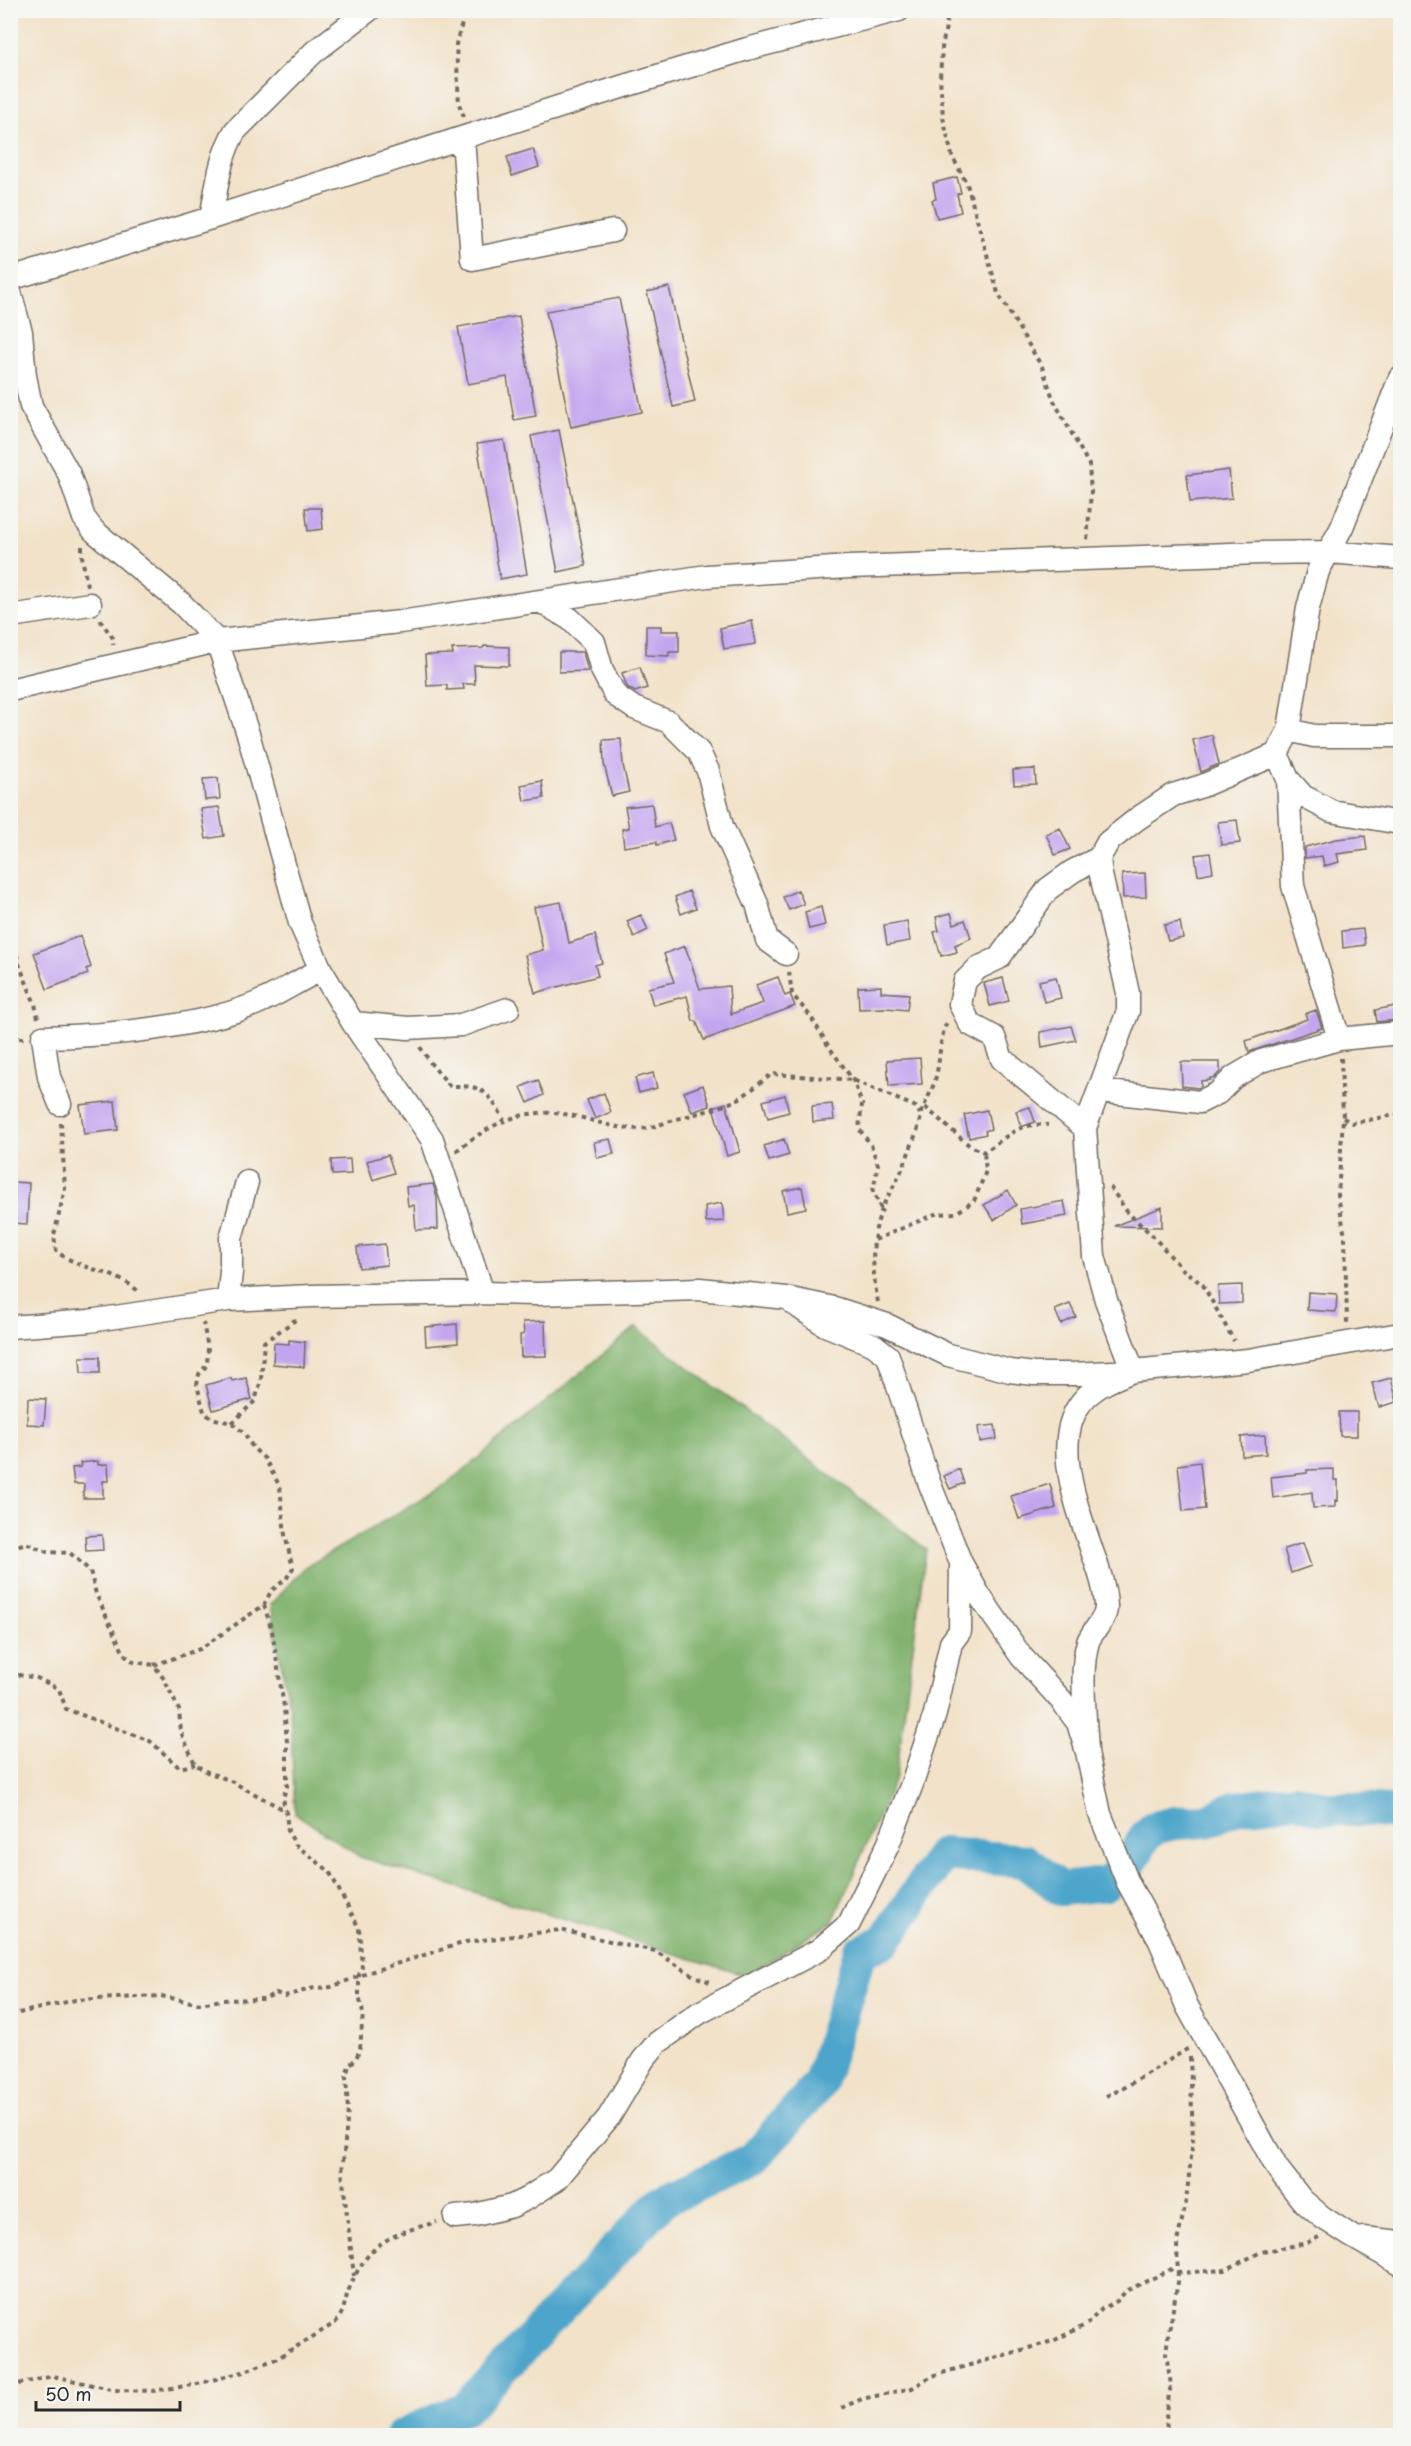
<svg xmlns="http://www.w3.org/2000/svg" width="1411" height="2446" viewBox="0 0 1411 2446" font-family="'Playpen Sans',sans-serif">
	<rect width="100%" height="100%" fill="#f6f6f2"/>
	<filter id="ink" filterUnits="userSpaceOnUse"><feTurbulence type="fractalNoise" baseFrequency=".0167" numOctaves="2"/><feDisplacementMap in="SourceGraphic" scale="12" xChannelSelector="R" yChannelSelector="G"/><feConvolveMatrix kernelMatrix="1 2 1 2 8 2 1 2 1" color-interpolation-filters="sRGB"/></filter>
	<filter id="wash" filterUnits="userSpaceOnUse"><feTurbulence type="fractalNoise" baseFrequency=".008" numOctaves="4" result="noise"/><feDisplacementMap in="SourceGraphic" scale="24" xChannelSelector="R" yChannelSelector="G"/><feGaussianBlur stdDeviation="1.35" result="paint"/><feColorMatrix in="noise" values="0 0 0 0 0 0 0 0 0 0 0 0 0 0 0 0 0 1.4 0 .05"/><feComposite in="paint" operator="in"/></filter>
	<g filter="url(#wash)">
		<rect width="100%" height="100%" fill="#f2e2c9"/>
		<path fill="#81b26d" stroke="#566e4c" stroke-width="1.5" d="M636,1327L926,1549L896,1776L833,1921L747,1976L360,1857L295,1813L290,1709L270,1605L304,1568L447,1484Z"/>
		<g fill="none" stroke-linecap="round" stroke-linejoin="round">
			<path stroke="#4ea5cb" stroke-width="34" d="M401,2436L465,2408L662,2201L753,2159L820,2083L860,1952L885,1941L943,1854L1025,1861L1061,1889L1106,1884L1129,1865L1145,1837L1154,1828L1175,1823L1207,1821L1235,1808L1295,1800L1324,1809H1352L1400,1813"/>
		</g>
		<g id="blocks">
			<path fill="#c3a5ef" d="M533,149L539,167L512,176L507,157Z
				M957,177L961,193L957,194L961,212L937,218L932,200L936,199L933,183Z
				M669,287L695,402L673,407L647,292Z
				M619,298L642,412L571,427L546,311Z
				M519,316L536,416L514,420L507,377L468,384L458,327Z
				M559,430L586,566L558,572L531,436Z
				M504,440L527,574L500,579L477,444Z
				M1229,470L1232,498L1190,502L1187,475Z
				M305,508H321L323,529L308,531Z
				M752,621L756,644L724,649L720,628Z
				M646,626H661V631H679V652H669V656L646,655Z
				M484,646L509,647V666L474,665L475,684H463L464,689L447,690V685L427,686L425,655L453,654L452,649L483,648Z
				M559,652H583L588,671L559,672Z
				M640,667L647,688L635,692L627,687L622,673Z
				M1212,735L1219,764L1201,772L1193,740Z
				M621,739L623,765L629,792L612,796L604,764L603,740Z
				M1035,769L1036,784L1014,785L1013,770Z
				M218,778L220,799L205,800L203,779Z
				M542,781L544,798L524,801L521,785Z
				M652,804L655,827L669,823L674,840L657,845L656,842L624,847L622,829L629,828L625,807Z
				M219,807L224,836L206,839L201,809Z
				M1237,820L1240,843L1221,845L1218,822Z
				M1060,828L1070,849L1055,855L1046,834Z
				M1365,836L1367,850L1337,854L1339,862L1324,866L1322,856L1305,858V847L1336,839Z
				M1210,853L1213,872L1198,875L1195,855Z
				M1145,873L1146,897L1123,898L1122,874Z
				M798,890L804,904L789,910L783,897Z
				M689,891L696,908L681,914L675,897Z
				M561,902L569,943L595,935L602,963L595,965L598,976L535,993L525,955L543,950L534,907Z
				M821,907L825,925L809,929L805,912Z
				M951,913L954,924L965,920L971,938L955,945L957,952L941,956L934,932L939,931L936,917Z
				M641,915L648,930L634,937L627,921Z
				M907,921L910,941L887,945L884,925Z
				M1180,922L1183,938L1168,941L1164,925Z
				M1363,929L1365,945L1343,948L1342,931Z
				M80,936L91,967L86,969L88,974L47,989L34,953Z
				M685,946L700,989L729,986L731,1014L763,1003L756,985L778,977L785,996L790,994L795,1006L704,1040L696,1021H693L687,996L653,1005L648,988L674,982L664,954Z
				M1056,977L1061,998L1044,1002L1039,981Z
				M1003,978L1009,1001L990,1006L984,983Z
				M881,986V992L909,994L907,1010L886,1008L859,1009L858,987Z
				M1396,1006L1398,1020L1377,1022L1375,1010Z
				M1316,1010L1322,1028L1249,1052L1246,1041L1307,1019L1305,1014Z
				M1071,1026L1076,1040L1042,1047L1040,1032Z
				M920,1058L922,1084L889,1086L887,1060Z
				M1181,1062H1220V1072L1214,1078H1210V1080L1201,1081V1086L1198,1088L1182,1086Z
				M653,1073L657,1088L639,1093L635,1078Z
				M538,1080L544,1095L528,1103L521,1087Z
				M703,1085L710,1106L692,1112L684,1092Z
				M604,1093L611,1112L595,1119L587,1100Z
				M785,1095L789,1112L768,1118L763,1101Z
				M115,1101L118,1130L84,1134L80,1105Z
				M726,1103L740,1152L727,1156L713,1107Z
				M832,1104L834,1120L813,1122L812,1106Z
				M1030,1107L1035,1122L1021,1127L1016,1111Z
				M987,1110L991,1129L985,1131L986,1134L969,1138L964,1115Z
				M610,1139L614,1154L597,1158L594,1142Z
				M784,1139L789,1155L769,1161L764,1146Z
				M388,1155L394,1173L373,1180L367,1161Z
				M350,1159L351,1174L332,1175L331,1160Z
				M12,1182L29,1183L27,1224L10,1223Z
				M433,1184L437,1197L438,1229L416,1230L414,1205L408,1206L406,1187Z
				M802,1187L806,1208L787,1212L783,1191Z
				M1008,1190L1016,1205L994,1220L984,1205Z
				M1064,1201L1067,1216L1022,1224L1020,1209Z
				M722,1203L724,1221L706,1222L705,1206Z
				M1162,1207V1227L1114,1226Z
				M385,1244L387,1265L359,1268L357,1247Z
				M1242,1285V1303L1219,1304L1218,1286Z
				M1308,1292L1337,1294L1336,1312L1307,1310Z
				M1070,1304L1076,1317L1061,1324L1055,1310Z
				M545,1321L546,1356L521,1357L520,1335L524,1334L523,1322Z
				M457,1324L458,1343L426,1346L425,1327Z
				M289,1340L305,1342L304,1367L273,1364L274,1343L289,1344Z
				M80,1357H100V1373H81Z
				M231,1378L232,1381L246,1378L252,1399L213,1410L206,1385Z
				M1391,1378L1397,1402L1379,1407L1372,1383Z
				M28,1398L46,1399L44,1425L27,1424Z
				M1339,1412H1357V1436H1340Z
				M995,1425L997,1439L980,1442L978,1427Z
				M1265,1435L1266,1454L1242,1456L1241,1437Z
				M98,1461V1465L108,1464L109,1481H103V1498H83L84,1484H74L72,1468L81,1467L80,1463Z
				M1200,1462L1205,1509L1183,1511L1178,1465Z
				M959,1469L964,1483L950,1489L944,1476Z
				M1334,1469V1480H1338V1501L1335,1500V1507L1313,1508L1312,1492L1273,1498L1271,1477L1307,1473V1470Z
				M1050,1484L1056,1508L1019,1519L1011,1496Z
				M102,1535L103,1550L86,1551L85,1536Z
				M1303,1543L1311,1566L1291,1573L1284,1549Z"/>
		</g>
	</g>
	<g filter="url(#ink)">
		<use href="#blocks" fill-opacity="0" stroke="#716b62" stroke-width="1.5"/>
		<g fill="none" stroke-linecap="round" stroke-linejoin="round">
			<defs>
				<path id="minor" d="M463,138L472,259L613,231
					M211,218C217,188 219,158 235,131L314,52L369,10
					M10,279L211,218L621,87L747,49L899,10
					M10,292L21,332L25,376L31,406L69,474L84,518L94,531L181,603L217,641L249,737L300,923L321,970L353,1023L432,1139L483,1293
					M540,601L570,619L594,642L602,670L615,695L634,708L669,722L699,752L708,771L722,826L757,904L767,940L786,954
					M10,616L90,604
					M10,690L217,641L400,622L707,576L849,567L1260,553L1330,552L1400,558
					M1289,730L1314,736H1400
					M1288,779L1303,796L1331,811L1400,823
					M353,1023L408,1028L461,1025L508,1009
					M1339,1039L1400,1033
					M1099,1091L1200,1102L1218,1093L1234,1077L1261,1061L1339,1039L1293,886L1288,779L1277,754
					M60,1104L49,1077L43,1037C106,1036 208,1027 264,1000C284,991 301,979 321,970
					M1085,1128L1002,1059L994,1037L970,1024L960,1004L965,981L978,968L999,958L1048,889L1073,871L1099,858
					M228,1300L231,1272V1238L247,1182
					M794,1304L825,1325L874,1345L888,1356L929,1482L961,1563L979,1595L1021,1656L1062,1701L1078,1723L1087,1752L1100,1814L1128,1883L1160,1941L1187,2006L1277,2168L1302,2200L1322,2217L1351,2236L1400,2264
					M10,1327L89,1321L228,1300L312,1296L483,1293L536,1294L700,1289L786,1298L834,1308L887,1325L948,1355L1010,1371L1034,1374H1072L1133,1371L1248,1360L1400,1334
					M1087,1752C1086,1721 1079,1671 1088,1642C1092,1630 1107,1620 1106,1606C1105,1585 1097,1566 1090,1545C1076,1504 1049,1434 1086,1397C1099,1384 1116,1378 1133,1371L1106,1300L1094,1256L1085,1128L1128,1011V993L1101,875L1099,858L1108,842L1137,819L1173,795L1202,786L1277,754L1289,730L1308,608L1318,571L1342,527L1400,378
					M455,2217L475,2215L512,2206L528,2198L557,2179L609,2117L643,2060L657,2043L699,2013L819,1950L849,1924L888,1845L912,1784L935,1714L951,1643L960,1631L961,1564
					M1363,2238L1400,2242"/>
			</defs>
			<use href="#minor" stroke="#716b62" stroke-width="25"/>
			<path stroke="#716b62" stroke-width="4" stroke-dasharray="4.5 4.5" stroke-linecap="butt" d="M949,10L942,48L940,78L943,117L952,156L967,184L998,293L1042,367L1054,401L1089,465L1091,492L1087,540
				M464,117L459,104L456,44L466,10
				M82,546V556L87,586
				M100,620L113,638V645
				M10,928L19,964L35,1004L38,1018
				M789,972L792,994L811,1017L829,1047L853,1080L862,1104L859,1129L871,1145L878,1165L873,1191L881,1209
				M10,1038H25
				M420,1047L432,1065L450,1086C485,1085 487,1092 504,1119
				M1341,1058L1343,1118L1338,1195L1345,1237L1347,1323
				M925,1107L970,1146L984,1152C1008,1137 1017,1122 1048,1125
				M1343,1118L1353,1123L1400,1114
				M61,1123L65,1189L54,1235L56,1251C81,1271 116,1270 139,1292
				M456,1151C497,1119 530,1104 583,1118C604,1124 625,1131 647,1128C657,1126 667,1122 677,1119C698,1113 719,1109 738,1099C750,1092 761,1082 772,1074L853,1080L916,1107L920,1114
				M1110,1187L1128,1213L1153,1236L1181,1268L1203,1285L1234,1341
				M875,1240L935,1214L956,1213L974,1201L986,1171L984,1152
				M878,1302C872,1272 870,1238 882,1209C886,1197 894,1187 899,1176C907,1159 913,1141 920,1123C920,1110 930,1096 934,1083C941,1063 938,1042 947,1022
				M232,1423L255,1401L261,1380L264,1342L294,1321L295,1316
				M10,1548L26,1543L47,1552L70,1553L90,1571L96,1594L124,1654L134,1662L154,1665L164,1679L179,1710L181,1732L195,1764L207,1772L229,1780L286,1811L288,1832L296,1845L329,1871L359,1928L362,1967L359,1975V1996L363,2013L360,2048L356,2059L349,2065L346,2077L348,2111L342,2172L354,2276
				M264,1605L272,1631L284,1707L287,1742V1787L283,1797L285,1810
				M154,1665L200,1649L264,1605L271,1591L286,1579L293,1568L285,1535L280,1487L265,1459L253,1448L245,1434L232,1423L211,1418L204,1412L197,1385L199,1374L207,1365L208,1348L203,1323
				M10,1679L19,1675L37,1678L59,1689L66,1709L150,1741L180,1768L195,1764
				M10,2015L75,2000L161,1996L201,2004L221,2000L264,1999L276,1993L285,1996L314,1988L331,1987L370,1972L466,1942L560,1930L655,1951L694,1976L713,1983
				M1106,2096L1122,2089L1189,2048
				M1177,2273L1225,2270L1261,2252L1307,2243L1319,2237
				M10,2386L53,2376L115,2390L152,2391L193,2385L243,2372L278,2358L335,2323C345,2312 344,2302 349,2289C368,2242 391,2234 437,2222
				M841,2408L862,2399L912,2388L932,2376L1053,2341L1087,2324L1102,2309L1117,2301L1126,2291L1176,2267
				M1167,2436L1166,2411L1171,2385L1166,2354L1168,2336L1178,2282L1177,2242L1186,2202L1193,2139L1190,2056"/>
			<use href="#minor" stroke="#fff" stroke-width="22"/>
		</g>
	</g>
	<rect width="1411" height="2446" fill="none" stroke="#f6f6f2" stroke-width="36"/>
	<path d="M36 2401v9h144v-9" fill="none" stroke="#2b2b2b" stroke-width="3"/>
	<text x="45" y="2401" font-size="18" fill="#2b2b2b" stroke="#f6f6f2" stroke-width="4.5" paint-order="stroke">50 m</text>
</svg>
